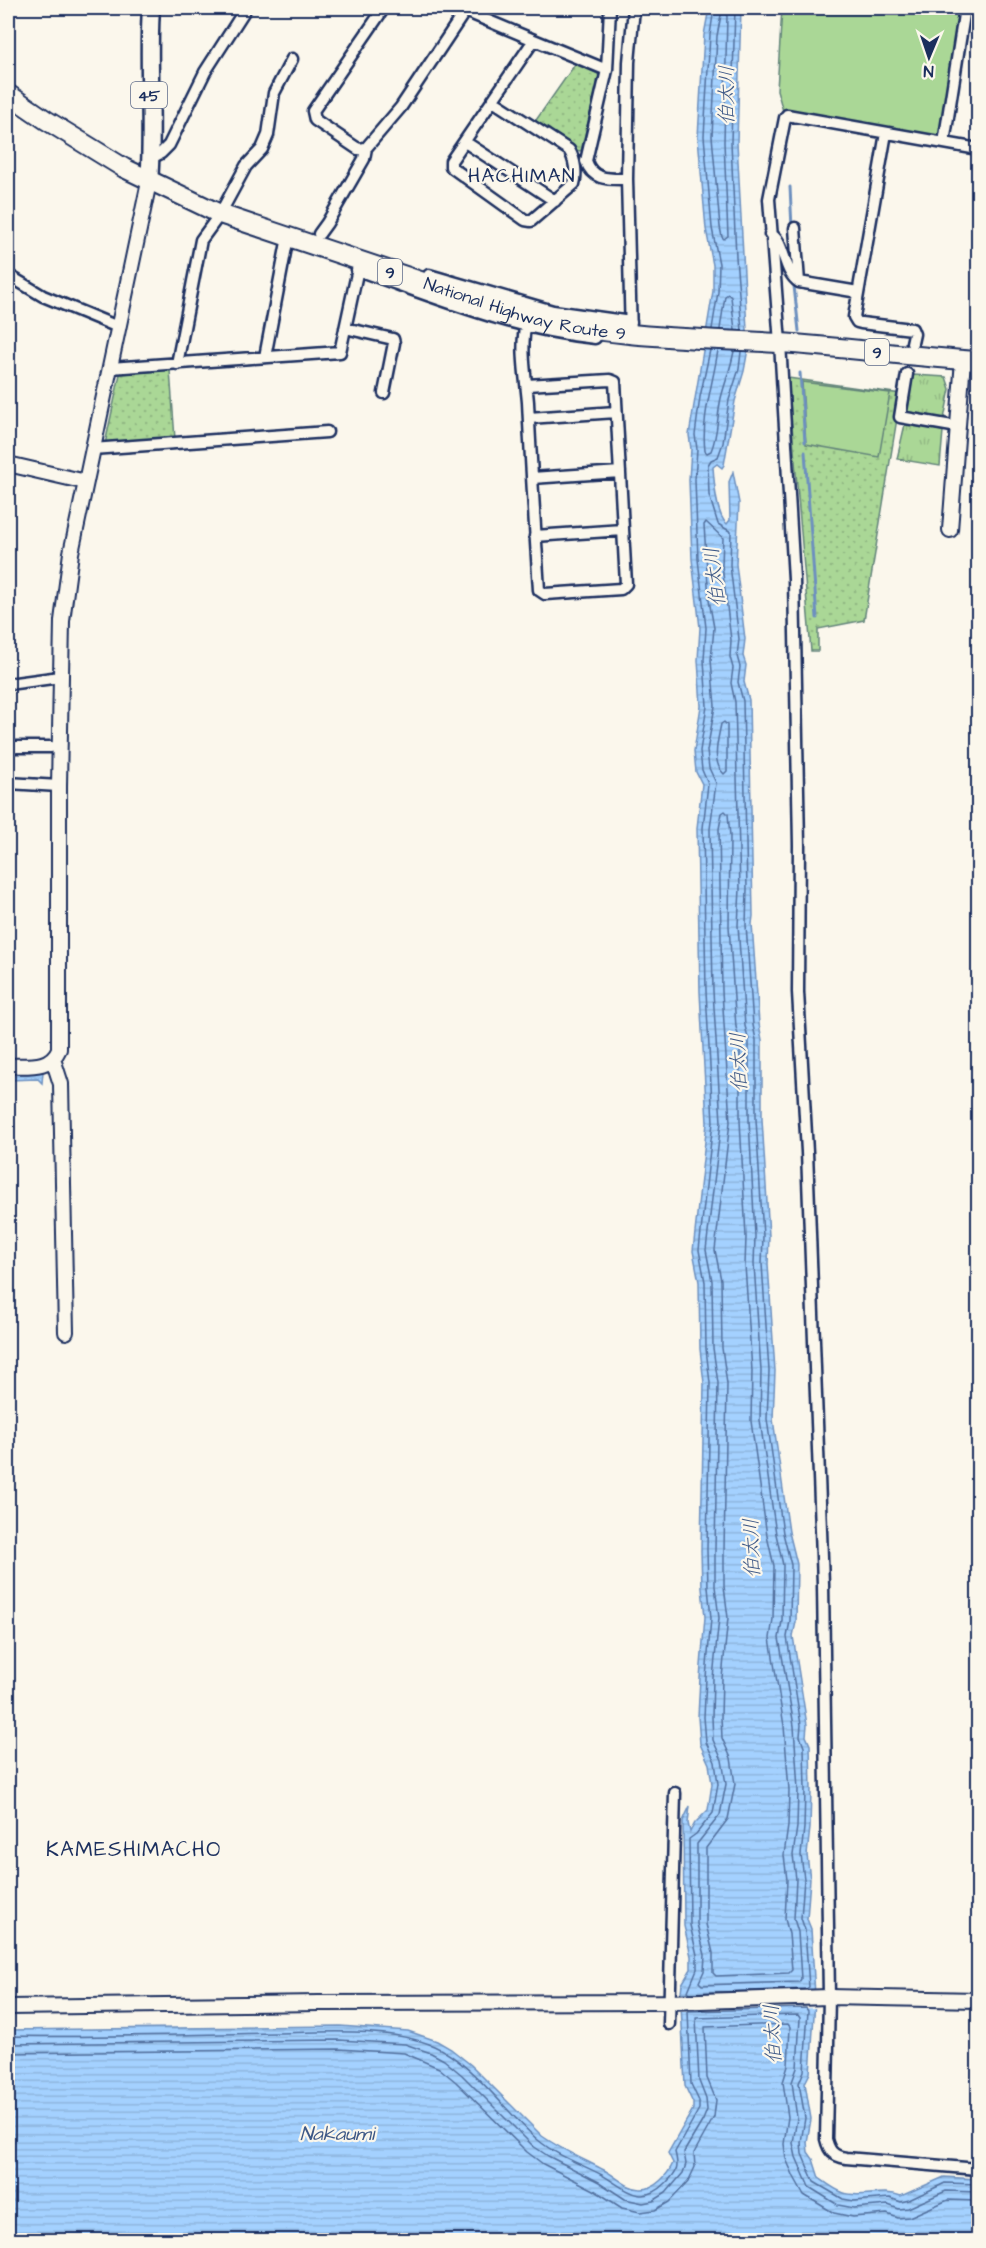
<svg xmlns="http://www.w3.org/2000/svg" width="986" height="2248" viewBox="0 0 986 2248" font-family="'Architects Daughter','Klee One',sans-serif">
	<defs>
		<pattern id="grass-tufts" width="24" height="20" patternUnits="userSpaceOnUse" patternTransform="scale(1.5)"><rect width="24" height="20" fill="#aad796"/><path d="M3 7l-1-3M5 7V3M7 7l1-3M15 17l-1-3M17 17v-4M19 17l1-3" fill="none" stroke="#92b984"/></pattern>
		<pattern id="park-dots" width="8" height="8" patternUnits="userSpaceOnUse" patternTransform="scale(1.5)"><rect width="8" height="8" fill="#aad796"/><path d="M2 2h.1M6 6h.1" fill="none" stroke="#92b984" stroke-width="1.8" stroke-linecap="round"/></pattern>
		<pattern id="water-rules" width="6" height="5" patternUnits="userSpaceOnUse" patternTransform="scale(1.5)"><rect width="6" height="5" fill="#a4d1ff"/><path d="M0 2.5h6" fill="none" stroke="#8db4dd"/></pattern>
	</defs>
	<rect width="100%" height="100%" fill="#fbf7ec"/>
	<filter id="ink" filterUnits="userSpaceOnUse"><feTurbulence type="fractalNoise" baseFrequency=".0167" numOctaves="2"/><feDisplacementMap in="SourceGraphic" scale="12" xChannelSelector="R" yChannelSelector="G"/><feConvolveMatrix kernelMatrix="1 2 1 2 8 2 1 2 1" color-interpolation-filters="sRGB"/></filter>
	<g filter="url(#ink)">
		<path fill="url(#grass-tufts)" stroke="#62837a" stroke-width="1.5" d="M913,375L946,377L950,389L944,419L907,414Z
			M905,424L943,431L940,466L897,459Z"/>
		<path fill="url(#park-dots)" stroke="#62837a" stroke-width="1.5" d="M576,63L598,74L599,77L581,151L574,150L534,123Z
			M170,370L175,439L105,444L120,374Z
			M788,378L901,394L864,620L818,629V651H811Z"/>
		<path fill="#aad796" stroke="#62837a" stroke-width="1.5" d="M782,8H962L943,135L935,139L783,111L777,90Z
			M802,382L890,393L879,457L806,444Z"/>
		<path fill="url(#water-rules)" stroke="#6d90bf" stroke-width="1.5" d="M709,8H741L737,142L748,349L744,371L735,401L724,465L722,468L717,464L713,467C714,481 716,516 727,524L730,520L729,482L733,472L739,503L736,564L745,639L743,656L746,665L744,682L749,700L753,916L752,924L759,1024L762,1040V1119L769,1236L768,1264L775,1371L773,1419L789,1532L797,1564L796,1622L793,1636L807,1725L806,1736L810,1745L811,1790L810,1828L807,1855L810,1879L807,1919L811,1929L815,1995L680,1999L682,1984L691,1969V1956L684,1926L683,1821L690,1806L688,1823L690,1832L695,1823L708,1810L712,1784L709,1764L700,1744L698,1717L700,1678L705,1617L702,1588L701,1550L704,1383L700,1349L699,1282L693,1251L707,1123L700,992L697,828L702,784L696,772L694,751L701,706L698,660L700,628L692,559L689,480L691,449L689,435L713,291V265L706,229L698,137L704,35Z
			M8,1072H43L42,1083L38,1079L8,1080Z
			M815,2001L810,2073L805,2083L811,2119L807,2142L808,2152L813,2159L819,2178C826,2183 835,2190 844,2193C862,2199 882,2188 901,2196L944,2177L978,2179V2240H8V2030L340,2026L408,2031L437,2041L451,2049L471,2065L542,2136C562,2150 583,2159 604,2170C616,2176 628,2190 642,2189C655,2189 668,2175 673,2163L668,2153L693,2109V2103L685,2086L681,2004Z"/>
		<path fill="#fbf7ec" d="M818,2001L817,2008L678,2011V2004Z"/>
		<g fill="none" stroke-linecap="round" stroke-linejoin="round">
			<path stroke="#52709e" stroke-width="1.5" d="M735,8L731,142L736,257L742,331
				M725,13L727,16L724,142L728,236L724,239L722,237L720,227L712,136L717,36L721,15Z
				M712,329L718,292L719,264L712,228L704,136L710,35L714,8
				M720,329L725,296L728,294L731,297L735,330
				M710,350L700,397L695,435L697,449L695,480L698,559L706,628L704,660L707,706L700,751L702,770L708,784L703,828L706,991L713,1122L699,1250L705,1282L706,1349L710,1383L707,1550L708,1587L711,1618L706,1678L704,1717L706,1742L715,1762L718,1784L713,1813L696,1834L689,1839L690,1925L697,1955V1969L688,1991L690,1993L806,1989L809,1987L805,1930L801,1918L804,1879L801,1855L804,1828L805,1790L804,1747L800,1736L801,1725L787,1637L790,1621L791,1565L783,1533L767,1419L769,1371L762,1264L763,1236L756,1119V1040L753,1025L746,925L747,889L743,701L738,682L740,667L737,656L739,639L730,565L731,532L718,524L709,495L708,465L711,460L718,457L723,443L729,400L739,369L741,352
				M718,350C713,384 701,417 705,451L707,453L711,451C718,435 717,416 721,398C725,382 731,368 734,351
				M706,522L723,538L722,565L731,640L730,657L733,668L731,683L735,702L740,889L738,925L745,1026L749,1041V1120L755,1236L754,1264L761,1371L760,1420L776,1534L783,1565L782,1621L779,1638L794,1726L798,1790L797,1827L793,1855L796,1879L794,1919L798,1932L801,1979L799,1982L702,1985L699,1982L704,1971L705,1955L697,1924V1844L720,1815L726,1784L722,1760L713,1740L712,1717L713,1678L719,1618L715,1586V1550L718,1383L713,1348L712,1281L706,1250L721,1122L713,991L710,829L716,783L709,768L707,751L715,706L711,660L714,628L709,600L704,525Z
				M724,722L727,725V771L724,774C711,762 718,740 721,724Z
				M725,811L728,814L730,836L729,926L736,1027L740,1042V1120L746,1237L745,1265L752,1371L751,1421L767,1536L774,1566L773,1619L770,1638L784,1726L789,1790L788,1826L784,1855L787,1880L785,1919L789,1934L792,1970L789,1973L716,1976L713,1973V1953L706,1924V1848L728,1819L735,1784L731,1758L722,1738L721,1717L722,1678L728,1618L724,1586V1550L727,1384L722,1348L721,1280L715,1250L730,1122L722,991L719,829L722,813Z
				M8,2036C97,2038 187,2034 276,2033C324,2032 390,2027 434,2046C471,2062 507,2113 538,2140C557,2156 581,2164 602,2175C625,2188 641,2208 666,2183C678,2171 679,2168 675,2152L699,2109V2101L691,2084L688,2011L806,2008L808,2011L804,2071L799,2083L805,2118L801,2142L802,2154L814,2182L843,2199L854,2201L890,2198L901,2202L909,2200L945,2183L978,2184
				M8,2044L339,2040L405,2044L431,2053L444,2060L462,2075L533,2146L548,2156L599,2182L625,2199L643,2203L653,2201L666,2193L683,2173L686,2164L684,2152L703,2120L707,2110L706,2099L699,2081L696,2018L798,2015L800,2018L797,2068L792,2082L797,2118L793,2143L796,2157L809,2187L838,2205L854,2208L888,2205L899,2209L908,2208L946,2191L978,2192
				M8,2053L339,2049L404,2053L439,2068L456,2082L527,2152L543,2164L594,2190L622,2208L640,2212L655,2210L669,2202L688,2182L695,2167L694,2153L714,2117L716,2100L707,2078L705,2027L788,2024L790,2027L788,2066L783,2082L788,2117L784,2144L786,2159L794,2177L804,2195L834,2213L853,2217L887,2214L898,2218L909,2217L948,2200L978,2201"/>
			<path stroke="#6d90bf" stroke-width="3" d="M790,187L792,228
				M794,286L799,331
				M800,373L805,442
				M805,452L817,618"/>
			<defs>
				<path id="minor" d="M465,11L534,40L451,161V167L525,220L531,221L574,184C577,174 575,159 569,150L493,101
					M534,40L607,70L610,8
					M607,70L586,161C593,181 609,179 627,179
					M886,133L854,317L857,322L861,323L912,329L914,334L912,343
					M465,142L555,201
					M944,143L965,8
					M366,148L358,149L315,120L313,111L384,8
					M978,149L787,115L785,118L769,199L780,343L794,579L799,845L798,992L807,1152L823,1584L829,1997L826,2139C829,2151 833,2156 846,2158L978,2169
					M151,158L161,153L169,145L205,72L246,8
					M795,228L799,282
					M319,234L327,223L364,159L366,148L401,107L465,11L457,8
					M770,234C785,240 782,271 799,282L858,292
					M357,270C435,297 513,330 595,338
					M8,275L43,296L118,327
					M429,275L553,311L631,322
					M526,324C520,346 526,379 528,402C531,465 535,527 539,590L545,594L621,589L626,584L615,382L610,380L527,385
					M345,328L393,339L394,343L384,393
					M631,337L627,179L629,62L634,8
					M265,357L288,237
					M177,364L201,240L220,214L246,166L262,149L268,135L274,93L292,59
					M110,368L340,352L359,264
					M907,374L900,417L958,427
					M529,418L616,412
					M92,449L327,432
					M532,478L620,472
					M535,536L623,530
					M8,684L60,677
					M8,747H51
					M8,783L59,786
					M669,2024L675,1793"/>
				<path id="tertiary" d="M8,464L86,482
					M950,530L963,360
					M53,1059L61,1084L66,1332
					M8,1066C27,1065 50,1070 59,1049V786L62,621L71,553L149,182
					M8,2007L319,2003L669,2002L829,1997L978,2000"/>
				<path id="primary" d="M149,182C154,124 147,65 151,8"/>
				<g id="trunk">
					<path id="s1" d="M8,94L46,120L124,168L220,214L525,316C607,338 694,338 779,343C845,347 912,357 978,361"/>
				</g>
			</defs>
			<use href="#minor" stroke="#1b2f5e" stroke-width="15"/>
			<use href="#tertiary" stroke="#1b2f5e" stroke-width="18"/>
			<use href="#primary" stroke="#1b2f5e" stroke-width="21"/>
			<use href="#trunk" stroke="#1b2f5e" stroke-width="22"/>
			<use href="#minor" stroke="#fbf7ec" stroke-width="10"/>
			<use href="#tertiary" stroke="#fbf7ec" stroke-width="14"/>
			<use href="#primary" stroke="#fbf7ec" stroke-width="16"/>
			<use href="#trunk" stroke="#fbf7ec" stroke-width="18"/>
		</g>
	</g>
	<g text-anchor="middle" stroke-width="4.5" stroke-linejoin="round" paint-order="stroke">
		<g fill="#fbf7ec" stroke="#5e6b89" stroke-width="1.5">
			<rect x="131" y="82" width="36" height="26" rx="4.5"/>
			<rect x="378" y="259" width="24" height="26" rx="4.5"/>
			<rect x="865" y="339" width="24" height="26" rx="4.5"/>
		</g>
		<g font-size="16" font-weight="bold" fill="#1b2f5e">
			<text x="149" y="101">45</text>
			<text x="390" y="278">9</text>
			<text x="877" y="358">9</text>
		</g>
		<g font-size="18" fill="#1b2f5e" stroke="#fbf7ec">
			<text dy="6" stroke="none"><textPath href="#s1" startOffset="564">National Highway Route 9</textPath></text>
		</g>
		<g font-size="20" font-style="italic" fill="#3d5886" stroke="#fbf7ec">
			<text transform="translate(726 95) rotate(-90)" y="7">伯太川</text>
			<text transform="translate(714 577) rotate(-97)" y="7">伯太川</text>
			<text transform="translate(738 1062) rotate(-92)" y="7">伯太川</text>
			<text transform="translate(751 1548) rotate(-92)" y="7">伯太川</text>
			<text transform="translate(772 2034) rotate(-93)" y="7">伯太川</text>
			<text x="337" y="2140">Nakaumi</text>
		</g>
		<g font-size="20" letter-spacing="1.5" fill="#1b2f5e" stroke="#fbf7ec">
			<text x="522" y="182">HACHIMAN</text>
		</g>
		<g font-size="21" letter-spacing="1.5" fill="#1b2f5e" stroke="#fbf7ec">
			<text x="134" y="1856">KAMESHIMACHO</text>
		</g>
	</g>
	<rect width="986" height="2248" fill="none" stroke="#fbf7ec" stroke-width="30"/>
	<rect x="15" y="15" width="956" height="2218" fill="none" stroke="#1b2f5e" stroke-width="2" filter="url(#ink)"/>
	<g transform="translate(929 57) rotate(182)" stroke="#fbf7ec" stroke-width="4.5" paint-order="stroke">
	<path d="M0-4.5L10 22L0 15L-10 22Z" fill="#1b2f5e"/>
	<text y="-9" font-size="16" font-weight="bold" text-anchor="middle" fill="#1b2f5e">N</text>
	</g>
</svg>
